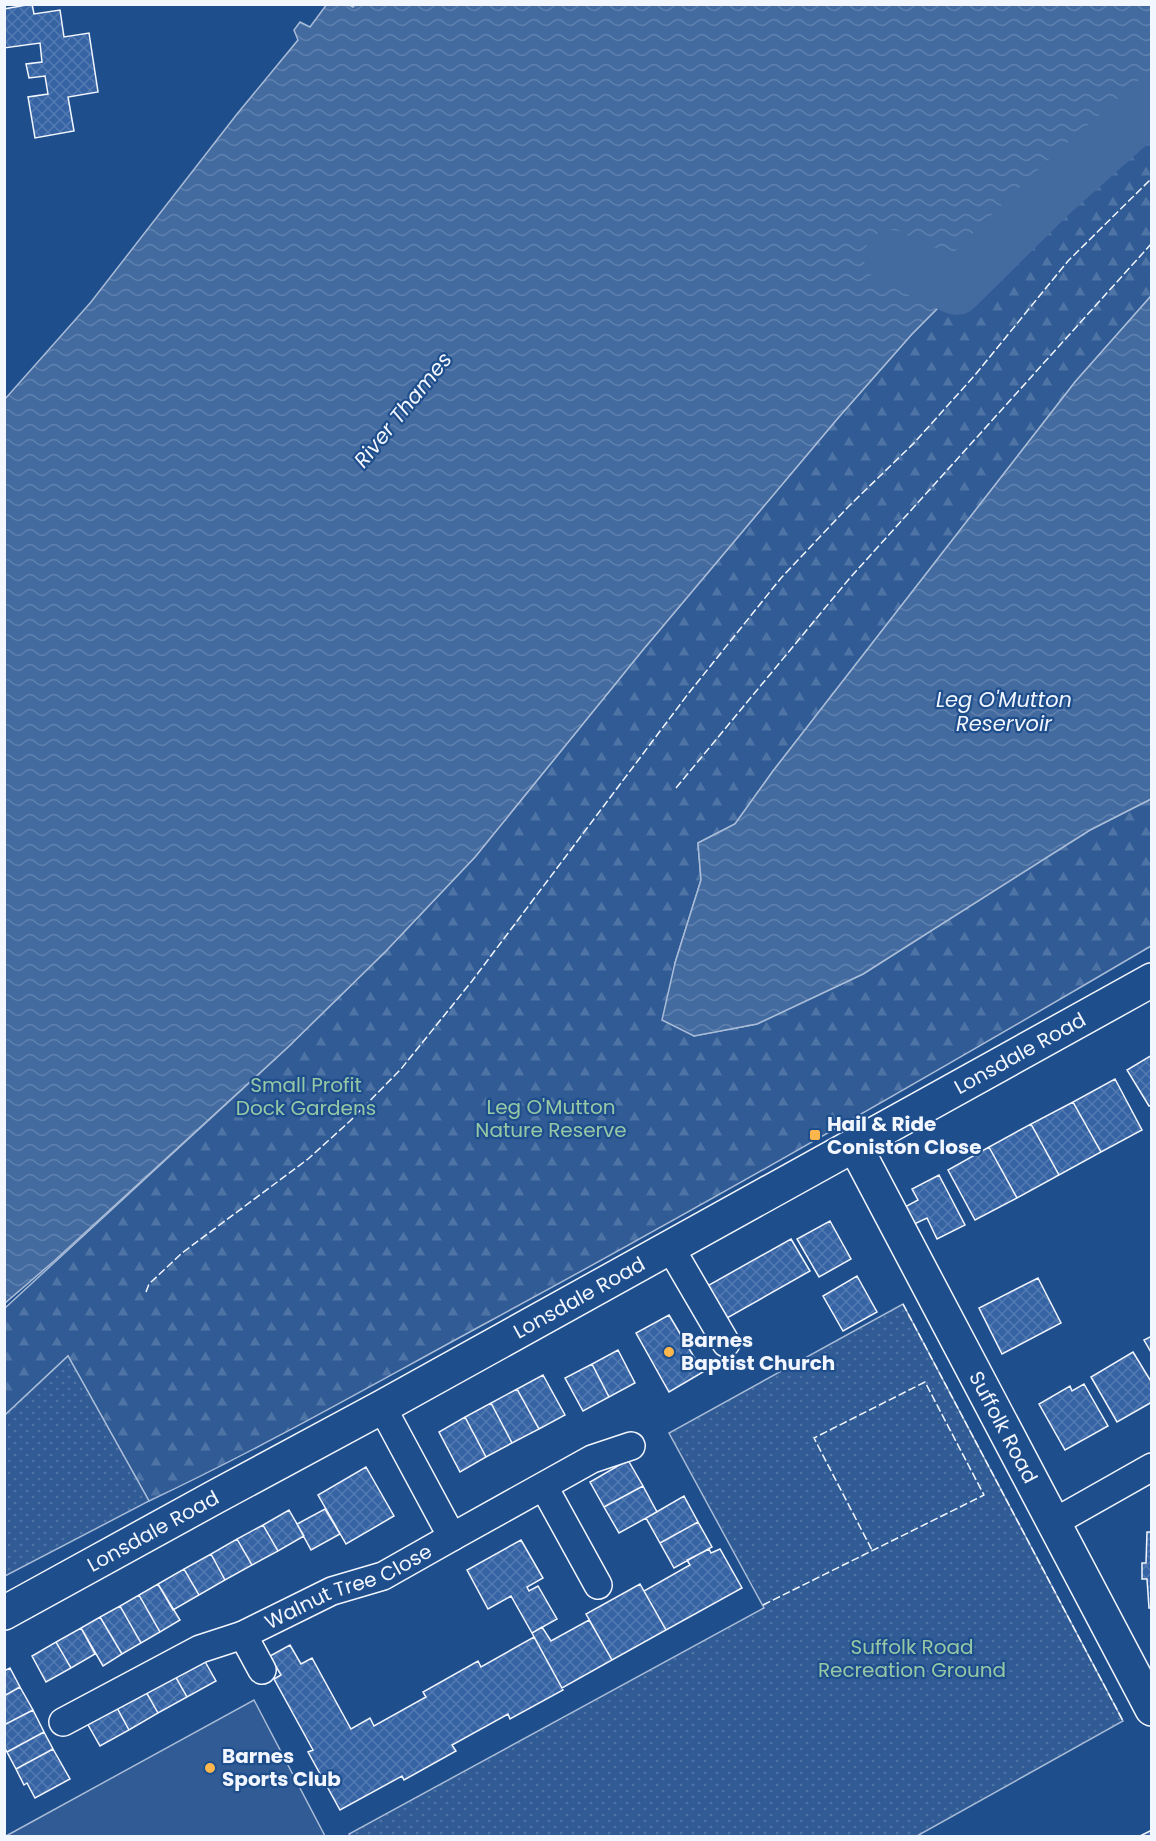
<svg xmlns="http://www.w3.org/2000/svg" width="1156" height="1841" viewBox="0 0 1156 1841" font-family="Poppins,sans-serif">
	<defs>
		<pattern id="forest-firs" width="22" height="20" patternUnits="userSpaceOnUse" patternTransform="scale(1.5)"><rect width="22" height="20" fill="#305b95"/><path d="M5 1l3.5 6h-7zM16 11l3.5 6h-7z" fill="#4e73a5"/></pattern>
		<pattern id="park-dots" width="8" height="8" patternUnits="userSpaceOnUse" patternTransform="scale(1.5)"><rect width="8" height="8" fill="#305b95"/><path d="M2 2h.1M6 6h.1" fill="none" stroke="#4e73a5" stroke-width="1.8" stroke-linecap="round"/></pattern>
		<pattern id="water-waves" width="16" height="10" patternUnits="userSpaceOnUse" patternTransform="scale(1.5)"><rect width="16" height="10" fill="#446ba0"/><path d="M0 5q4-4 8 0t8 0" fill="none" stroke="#5f81ae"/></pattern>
		<pattern id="building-cross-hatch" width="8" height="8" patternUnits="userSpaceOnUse" patternTransform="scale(1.5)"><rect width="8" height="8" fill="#3563a3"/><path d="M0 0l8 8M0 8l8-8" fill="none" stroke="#537ab1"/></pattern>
	</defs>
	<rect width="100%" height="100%" fill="#1f4e8c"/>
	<path fill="url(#forest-firs)" stroke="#a8bbd7" stroke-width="1.5" d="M1151,104V296L1075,382L773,771L735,824L698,843L701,880L675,963L694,1036L757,1024L863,974L1090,830L1151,799V946C933,1074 713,1200 490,1321C377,1382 266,1446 149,1501L68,1356L5,1415V1308L287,1048L385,952L475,857L642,651L838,418L912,334L1050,195Z"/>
	<path fill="url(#park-dots)" stroke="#a8bbd7" stroke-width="1.5" d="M903,1304L1123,1721L917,1836H350L349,1834L764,1608L669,1433Z
		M68,1356L149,1501L5,1576V1415Z"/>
	<path fill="#305b95" stroke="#a8bbd7" stroke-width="1.5" d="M254,1700L325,1836H6Z"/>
	<path fill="url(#water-waves)" stroke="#a8bbd7" stroke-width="1.5" d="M327,4L349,5L353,7L356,4L1151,5V104L1050,195L912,334L838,418L642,651L475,857L385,952L287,1048L54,1261L5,1303V399L91,302L237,114L298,40L294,30L300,22L310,27Z
		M1151,296V799L1090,830L863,974L757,1024L694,1036L662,1020L675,963L701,880L698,843L735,824L773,771L1075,382Z"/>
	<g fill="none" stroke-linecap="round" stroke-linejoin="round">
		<path stroke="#446ba0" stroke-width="54" d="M891,257L956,288L1050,195L1152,104"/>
	</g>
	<path fill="url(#building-cross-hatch)" stroke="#f2f6ff" stroke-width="1.5" d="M32,4L34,14L60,10L64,37L89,33L98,92L68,97L74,131L35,138L28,97L48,94L45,76L29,78L26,64L42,62L40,43L4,48V9Z
		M1152,1055V1105L1149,1106L1127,1070Z
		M1115,1079L1142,1130L1101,1152L1073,1102Z
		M1073,1102L1101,1152L1059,1175L1031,1124Z
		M1031,1124L1059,1175L1017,1198L989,1147Z
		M989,1147L1017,1198L975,1220L948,1170Z
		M939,1175L965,1225L937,1239L927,1218L912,1225L903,1208L918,1200L912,1189Z
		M830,1221L851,1259L819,1277L797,1239Z
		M791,1239L810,1271L720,1322L702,1289Z
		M857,1276L877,1312L843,1331L823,1296Z
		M1038,1278L1061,1323L1002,1354L979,1308Z
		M669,1315L703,1372L669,1392L636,1333Z
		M1152,1336V1354L1144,1340Z
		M618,1350L635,1383L609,1397L592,1364Z
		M1133,1352L1152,1383V1402L1117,1422L1091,1377Z
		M592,1364L609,1397L583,1411L565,1378Z
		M543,1375L565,1415L539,1429L517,1389Z
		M1084,1384L1108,1426L1065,1450L1039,1404L1070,1386L1072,1391Z
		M517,1389L539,1429L512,1443L491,1403Z
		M491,1403L512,1443L486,1457L465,1417Z
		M465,1417L486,1457L460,1472L439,1432Z
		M628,1460L643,1486L604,1507L590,1482Z
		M366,1467L394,1516L346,1544L318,1495Z
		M643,1486L657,1512L619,1533L604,1507Z
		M684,1496L698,1522L660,1543L646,1518Z
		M325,1509L340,1534L311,1550L297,1524Z
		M289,1510L304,1536L278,1551L263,1525Z
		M698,1522L712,1547L674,1568L660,1543Z
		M263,1525L278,1551L252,1565L237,1539Z
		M1147,1532H1152V1608H1149L1147,1579H1142V1563H1146Z
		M237,1539L252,1565L225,1580L211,1554Z
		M521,1540L543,1578L527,1587L529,1591L538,1586L557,1619L532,1633L511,1596L488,1609L467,1570Z
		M709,1549L711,1553L720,1549L742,1588L666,1630L644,1591L690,1565L687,1560Z
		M211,1554L225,1580L199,1595L184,1569Z
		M184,1569L199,1595L173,1610L158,1584Z
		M158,1584L180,1620L160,1632L139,1595Z
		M640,1584L666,1630L612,1660L586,1614Z
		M139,1595L160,1632L141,1643L120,1606Z
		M120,1606L141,1643L122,1654L100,1617Z
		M100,1617L122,1654L103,1666L81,1628Z
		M589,1620L612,1660L562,1688L532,1633L542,1627L551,1641Z
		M81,1628L95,1654L71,1668L56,1642Z
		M534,1637L563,1690L510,1719L508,1714L452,1745L456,1751L404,1780L402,1776L340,1810L308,1752L313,1750L274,1679L281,1675L270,1656L290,1645L301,1664L312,1658L351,1729L370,1718L374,1726L426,1697L423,1692L478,1661L481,1667Z
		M56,1642L71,1668L46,1682L32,1656Z
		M203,1658L216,1681L187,1697L174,1674Z
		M10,1668L20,1687L4,1696V1671Z
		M174,1674L187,1697L158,1713L145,1690Z
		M20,1687L33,1710L4,1725V1696Z
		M145,1690L158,1713L129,1730L116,1706Z
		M116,1706L129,1730L100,1746L87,1723Z
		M33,1710L44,1732L7,1752L4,1747V1725Z
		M44,1732L53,1749L16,1769L7,1752Z
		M53,1749L70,1779L35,1798L27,1783L24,1785L16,1769Z
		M1152,1830V1836H1140Z"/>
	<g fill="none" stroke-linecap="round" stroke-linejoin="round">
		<defs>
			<g id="minor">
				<path d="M670,1247L726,1343"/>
				<path d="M544,1487L598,1585"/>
				<path d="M1053,1523L1152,1467"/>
				<path d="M452,1537L592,1459L631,1446"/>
				<path id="s1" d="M262,1670L243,1635L332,1591L383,1576L452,1537L382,1407"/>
				<path d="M63,1722L200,1649L243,1635"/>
			</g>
			<g id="tertiary">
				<path id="s2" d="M855,1146L1152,1709"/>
			</g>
			<g id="secondary">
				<path id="s3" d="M4,1613L215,1497L382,1407L1152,980"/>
			</g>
		</defs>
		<use href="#minor" stroke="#f2f6ff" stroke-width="30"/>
		<use href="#tertiary" stroke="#f2f6ff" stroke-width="36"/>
		<use href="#secondary" stroke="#f2f6ff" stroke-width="36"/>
		<use href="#minor" stroke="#1f4e8c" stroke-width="27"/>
		<use href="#tertiary" stroke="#1f4e8c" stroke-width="33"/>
		<use href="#secondary" stroke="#1f4e8c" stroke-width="33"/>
		<path stroke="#f2f6ff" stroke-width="1.5" stroke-dasharray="8 3" stroke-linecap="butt" d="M676,788L849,579L1152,243
			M146,1292L149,1284L182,1253L308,1159L350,1121L401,1069L472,981L688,694L781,578L848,507L914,443L975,375L1068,261L1152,178
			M903,1304L1123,1721
			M763,1605L984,1495L925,1382L814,1438L873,1552"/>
	</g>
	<g fill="#ffb74d" stroke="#1f4e8c" stroke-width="2">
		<rect x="809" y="1129" width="12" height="12" rx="3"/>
		<circle cx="669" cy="1352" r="6"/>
		<circle cx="210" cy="1768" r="6"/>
	</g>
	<g text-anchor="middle" stroke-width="4.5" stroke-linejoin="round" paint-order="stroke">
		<g font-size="20" fill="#f2f6ff" stroke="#1f4e8c">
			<text dy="7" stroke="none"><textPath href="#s3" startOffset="1160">Lonsdale Road</textPath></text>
			<text dy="7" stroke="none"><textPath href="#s3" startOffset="656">Lonsdale Road</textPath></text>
			<text dy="7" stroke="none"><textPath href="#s2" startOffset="318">Suffolk Road</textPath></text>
			<text dy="7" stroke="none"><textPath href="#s3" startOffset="170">Lonsdale Road</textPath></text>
			<text dy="7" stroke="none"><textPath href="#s1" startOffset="156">Walnut Tree Close</textPath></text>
		</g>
		<g font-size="20" fill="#97c8a6" stroke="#1f4e8c">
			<text x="306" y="1092">Small Profit<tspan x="306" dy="23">Dock Gardens</tspan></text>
			<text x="551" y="1114">Leg O'Mutton<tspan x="551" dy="23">Nature Reserve</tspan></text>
			<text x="912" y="1654">Suffolk Road<tspan x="912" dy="23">Recreation Ground</tspan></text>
		</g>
		<g font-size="20" font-weight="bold" fill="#f2f6ff" stroke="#1f4e8c" text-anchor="start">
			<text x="827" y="1131">Hail &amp; Ride<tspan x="827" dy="23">Coniston Close</tspan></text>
			<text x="681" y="1347">Barnes<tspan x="681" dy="23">Baptist Church</tspan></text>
			<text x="222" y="1763">Barnes<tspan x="222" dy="23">Sports Club</tspan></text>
		</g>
		<g font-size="21" font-style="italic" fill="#f2f6ff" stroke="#1f4e8c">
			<text transform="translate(403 410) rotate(-51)" y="7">River Thames</text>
			<text x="1004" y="707">Leg O'Mutton<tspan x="1004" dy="24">Reservoir</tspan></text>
		</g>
	</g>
	<rect width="1156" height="1841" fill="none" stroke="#f2f6ff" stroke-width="12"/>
</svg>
